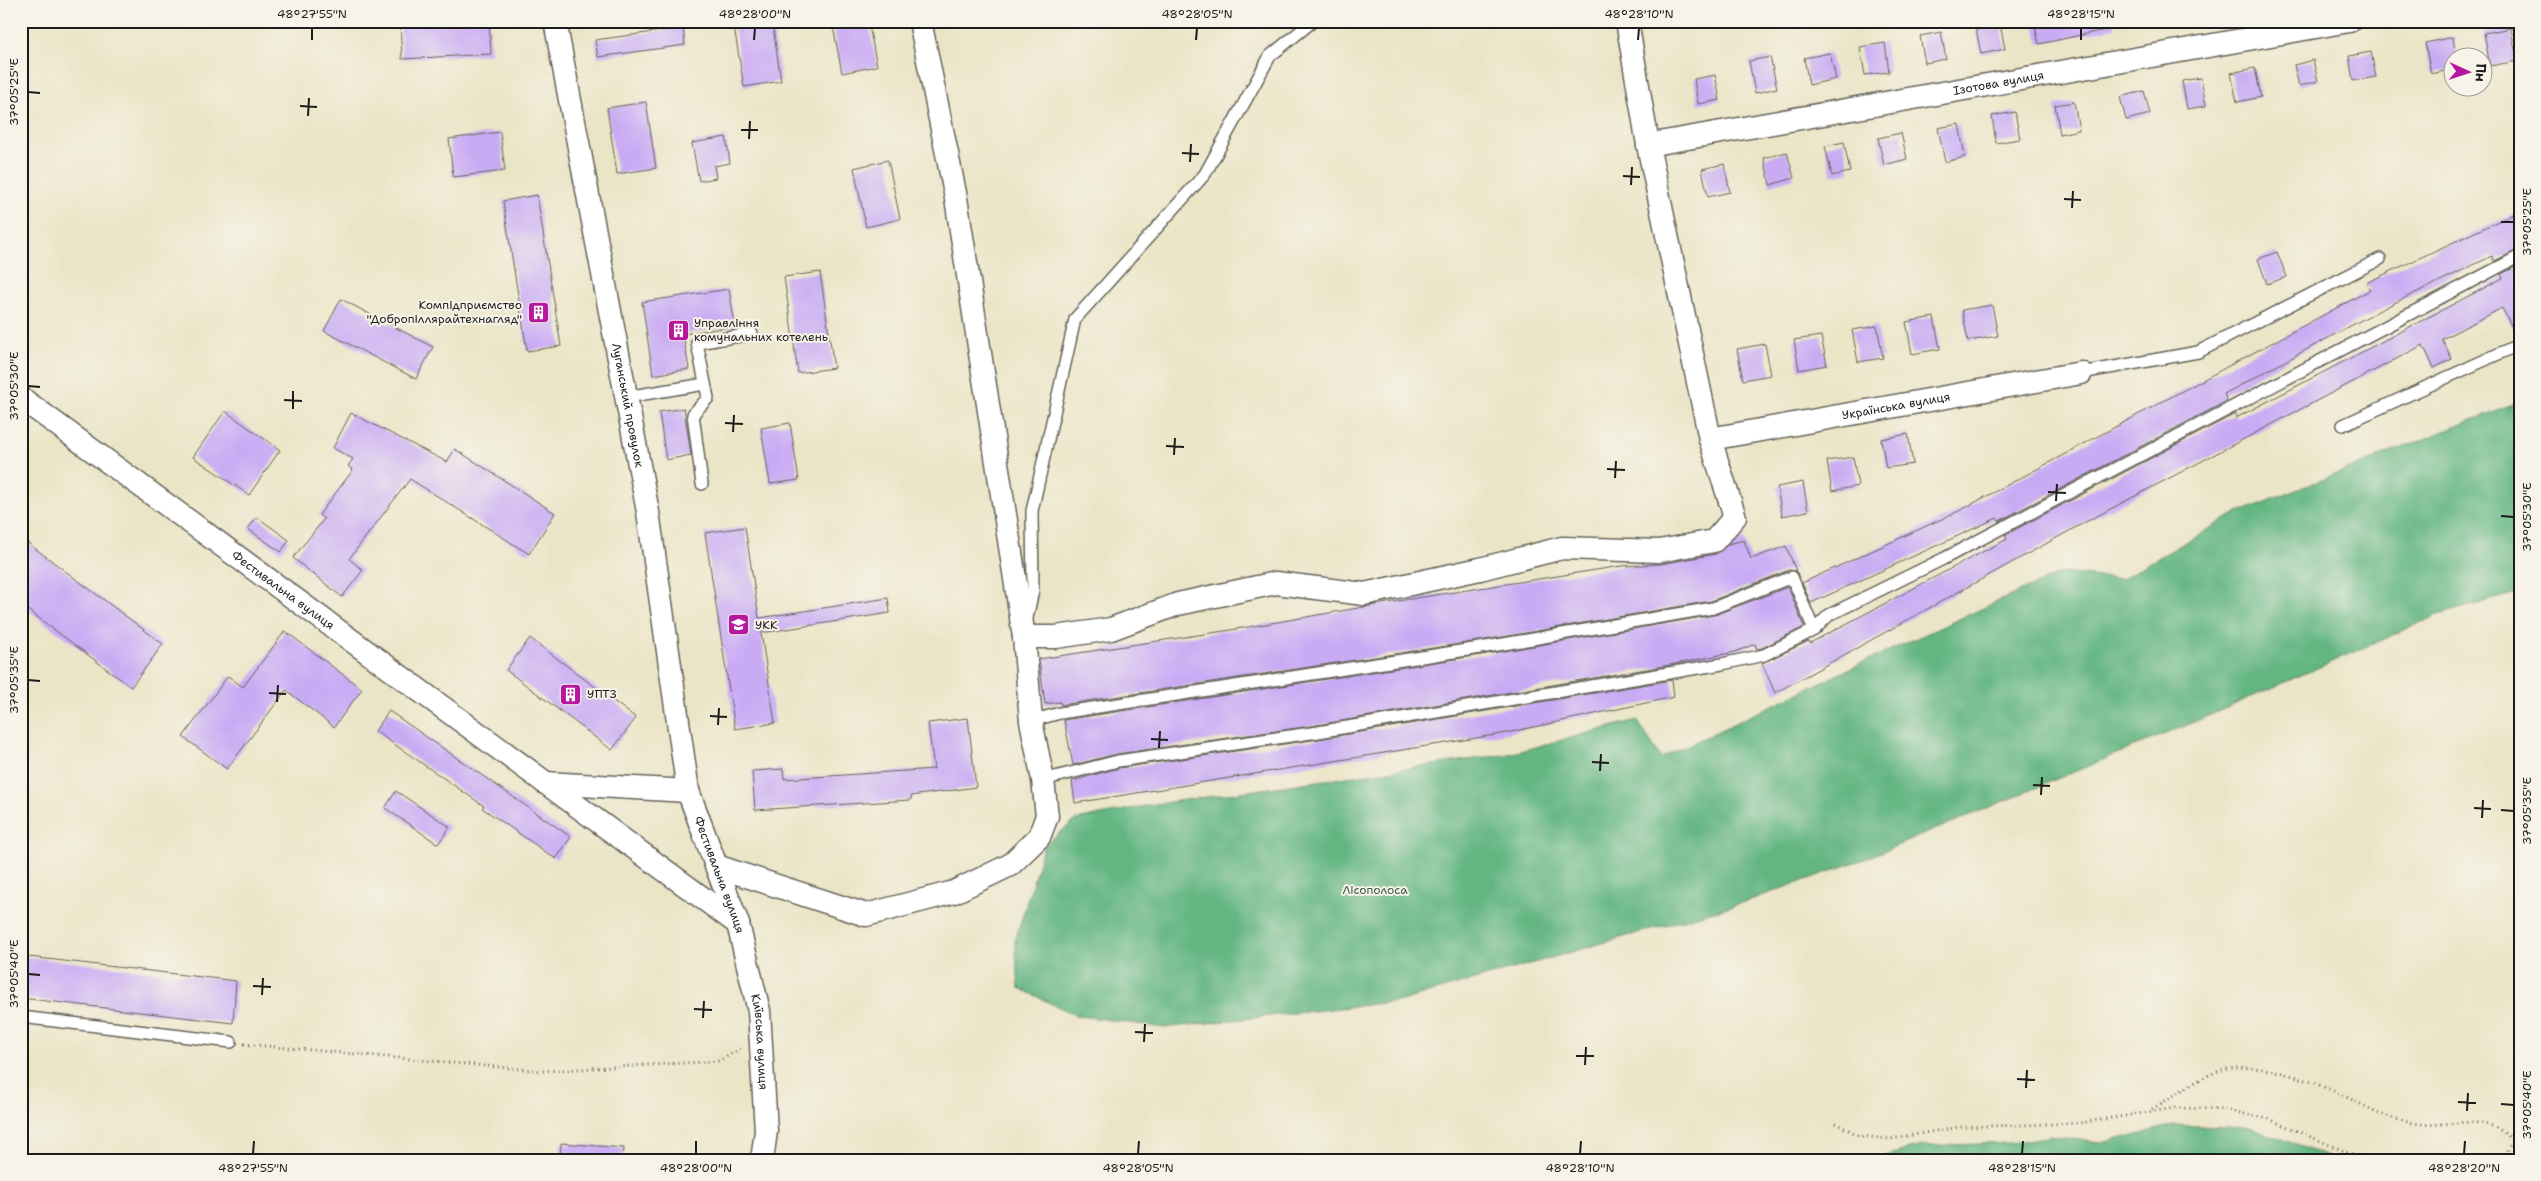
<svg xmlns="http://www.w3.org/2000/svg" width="2541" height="1181" viewBox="0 0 2541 1181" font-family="'Shantell Sans',sans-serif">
	<rect width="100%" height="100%" fill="#f7f3e8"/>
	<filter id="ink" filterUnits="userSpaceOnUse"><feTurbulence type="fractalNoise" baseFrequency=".02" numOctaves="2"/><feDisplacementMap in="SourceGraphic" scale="10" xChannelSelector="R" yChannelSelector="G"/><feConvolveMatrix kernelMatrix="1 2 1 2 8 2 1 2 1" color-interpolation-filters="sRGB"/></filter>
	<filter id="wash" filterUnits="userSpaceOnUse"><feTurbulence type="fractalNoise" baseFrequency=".0096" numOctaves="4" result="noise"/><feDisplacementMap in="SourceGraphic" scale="20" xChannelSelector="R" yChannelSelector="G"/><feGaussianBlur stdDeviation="1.12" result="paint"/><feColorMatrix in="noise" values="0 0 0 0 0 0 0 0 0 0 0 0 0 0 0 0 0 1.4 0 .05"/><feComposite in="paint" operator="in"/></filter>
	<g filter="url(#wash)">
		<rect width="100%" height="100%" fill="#ebe5c7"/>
		<path fill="#63b682" stroke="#40694f" d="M2520,401V592L2438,615L2199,720L1867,858L1742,903L1401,1001L1164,1028L1075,1015L1019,988L1015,941L1044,845L1076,820L1149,805L1509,754L1637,720L1661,758L1868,660L2061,573L2121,579L2233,515Z
			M2174,1125L2253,1128L2336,1160H1870L1921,1146L2010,1143L2051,1136L2101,1143Z"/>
		<g id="blocks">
			<path fill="#c9abf4" d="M400,21H489L491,54L402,59Z
				M733,21H772L781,81L744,87Z
				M832,21H868L877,66L842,73Z
				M2034,21H2114V28L2039,44Z
				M2000,24L2005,49L1981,54L1976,29Z
				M683,28L685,45L598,57L595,40Z
				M2511,28L2517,61L2490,66L2484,33Z
				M1941,32L1946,59L1925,63L1920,36Z
				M2453,37L2456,58H2454V69L2431,74L2425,43Z
				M1885,43L1889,72L1865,75L1860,47Z
				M2371,52L2376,77L2353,81L2349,56Z
				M1830,53L1836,79L1809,85L1804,58Z
				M1770,57L1777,88L1755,93L1749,61Z
				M2313,60L2318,81L2299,86L2294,65Z
				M2255,68L2261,97L2237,102L2231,73Z
				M1715,75L1720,100L1698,104L1694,79Z
				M2201,78L2206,106L2187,109L2182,81Z
				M2144,91L2150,114L2126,120L2120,97Z
				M646,102L656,168L617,174L607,108Z
				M2074,102L2079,130L2060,134L2055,105Z
				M2015,112L2020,139L1996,143L1992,116Z
				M1959,124L1965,157L1945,162L1938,128Z
				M500,132L505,171L453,177L449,139Z
				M1901,133L1907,159L1884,165L1878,138Z
				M726,137L730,163L714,166L716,178L699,181L692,143Z
				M1844,142L1850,172L1832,176L1825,146Z
				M1787,152L1794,178L1770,185L1764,158Z
				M888,160L900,219L866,227L854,168Z
				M1724,164L1730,192L1708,197L1702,169Z
				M537,195L561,346L527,351L503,201Z
				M2520,211V249L2494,261L2492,256L2380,310L2224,394L2227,401L1999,521L1997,518L1811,603L1802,583L1959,511L2370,290L2366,283Z
				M2277,252L2287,277L2267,284L2258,259Z
				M2520,265V337H2517L2502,308L2442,339L2452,359L2434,368L2423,345L2080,525L1775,693L1762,663L1809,641L1810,643L2007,539L2005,535L2235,414L2236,418L2503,278L2501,274Z
				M820,272L834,368L798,373L784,277Z
				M729,289L735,326L683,334L689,369L653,375L642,302Z
				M341,299L433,347L416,379L324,331Z
				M1992,305L1998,336L1968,341L1962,310Z
				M1934,317L1940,349L1912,354L1906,322Z
				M1877,326L1883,358L1858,362L1852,330Z
				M1821,336L1827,365L1799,370L1794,340Z
				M1765,344L1771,375L1743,380L1737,349Z
				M684,408L691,455L666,460L659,412Z
				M225,411L280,450L249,495L193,457Z
				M351,413L447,462L455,449L555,513L529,554L410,479L349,559L363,570L342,597L293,558L324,519L319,515L353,470L348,466L353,459L333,448Z
				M790,423L799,480L770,484L761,428Z
				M1908,434L1913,464L1886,468L1881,439Z
				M1853,457L1858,486L1832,491L1827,461Z
				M1803,482L1808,511L1782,516L1777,487Z
				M257,517L289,540L281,552L248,529Z
				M745,527L759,618L888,598L890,613L761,633L775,723L735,729L705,533Z
				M21,538L163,644L131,687L21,605Z
				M1744,540L1751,559L1786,546L1796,571L1789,570L1711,601L1479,641L1061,705L1060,702L1045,704L1039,659L1231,630L1416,598L1622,566L1661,564L1716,554L1728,544Z
				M1788,587L1804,627L1762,648L1757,649L1755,644L1735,652L1670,665L1317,725L1117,754L1073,765L1064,720L1481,655L1714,615Z
				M285,631L362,689L334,727L286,690L227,769L183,737L228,676L243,687Z
				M530,638L636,718L612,750L506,670Z
				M1672,680L1674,697L1501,734L1075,803L1072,781L1119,768L1319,739Z
				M389,711L571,837L556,859L482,808L484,806L375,731Z
				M968,718L976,787L911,796V800L755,810L752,771L783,769L784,779L934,769L928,723Z
				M396,791L450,827L438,844L385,808Z
				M21,956L236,981L233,1023L21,998Z
				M561,1143L624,1148L623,1160H560Z"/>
		</g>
	</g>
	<g filter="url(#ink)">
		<use href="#blocks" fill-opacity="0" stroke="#646258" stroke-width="1"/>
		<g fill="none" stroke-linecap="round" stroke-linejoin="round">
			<defs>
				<path id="service" d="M2081,373L2198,352L2380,259
					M626,397L705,384
					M2343,425L2520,344
					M702,484L693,414L708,398L697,343L752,334
					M1027,618L1033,590L1032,511L1075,319L1205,174L1270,56L1313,21
					M1031,721L1060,713L1480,648L1713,608L1792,577L1814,630
					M1043,780L1118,761L1318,732L1722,664L1764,655L1814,630L1829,615L1943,559L2520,256
					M21,1017L231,1042"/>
				<g id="minor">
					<path id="s1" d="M555,21L648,512L688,791L738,924L759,1011L766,1131L762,1160"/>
					<path id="s2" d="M1648,145L2349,21"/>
					<path id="s3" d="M21,398L738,924"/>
					<path id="s4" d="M1710,439L2081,373"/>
					<path d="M1024,637H1056L1111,629L1178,604L1276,583L1364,594L1480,569L1562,548L1659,551L1714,541L1735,517L1710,439L1648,145L1627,21"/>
					<path d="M545,783L688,791"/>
					<path d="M716,866L866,915L954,892L1010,865L1039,837L1047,816L1043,780L1031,721L1024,637L956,198L920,21"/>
				</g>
			</defs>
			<use href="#service" stroke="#646258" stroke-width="14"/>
			<use href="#minor" stroke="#646258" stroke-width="25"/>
			<path stroke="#646258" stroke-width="3" stroke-dasharray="1 4" stroke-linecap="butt" d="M244,1044L542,1071L719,1061L740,1049
				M2152,1109C2175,1096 2207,1070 2233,1068C2268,1065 2308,1079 2340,1094C2366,1106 2383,1118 2414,1123C2451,1130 2484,1108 2514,1142
				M1835,1123L1860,1136L1890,1139L1959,1127L2080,1123L2175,1108L2221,1109L2269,1119L2365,1160
				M2514,1141L2520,1104
				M2502,1160L2514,1142H2520"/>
			<use href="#service" stroke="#fff" stroke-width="11"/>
			<use href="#minor" stroke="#fff" stroke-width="22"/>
		</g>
	</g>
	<path fill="none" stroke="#1c1c1c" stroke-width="2" d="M312,40V28M754,40L755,28M1196,40L1197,28M1638,40L1639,28M2081,40V28M28,92L40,93M300,106L317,107M308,116L309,98M741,130H758M749,139L750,121M1182,153L1199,154M1190,162L1191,144M1623,176L1640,177M1631,185L1632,167M2064,199L2081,200M2072,208L2073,191M2501,222H2514M28,386L40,387M284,400L302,401M293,409V391M725,423L743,424M733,432L734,415M1166,446L1184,447M1174,455L1175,438M1607,469L1625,470M1615,478L1616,461M2048,492L2066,493M2056,501L2057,484M2501,516L2514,517M28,680L40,681M269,693L286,694M277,702L278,685M710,716L727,717M718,725L719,708M1151,739L1168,740M1159,748L1160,731M1592,762L1609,763M1600,771L1601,754M2033,785L2050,786M2041,795L2042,777M2474,808L2491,809M2501,810L2514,811M2482,818L2483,800M28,974L40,975M253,986L271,987M262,995L263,978M694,1009L712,1010M703,1018L704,1001M1135,1032L1153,1033M1144,1042L1145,1024M1576,1056H1594M1585,1065L1586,1047M2017,1079L2035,1080M2026,1088L2027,1070M2458,1102L2476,1103M2501,1104L2514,1105M2467,1111L2468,1093M253,1154L254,1141M696,1154V1141M1138,1154L1139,1141M1580,1154L1581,1141M2022,1154L2023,1141M2464,1154L2465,1141"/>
	<defs>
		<symbol id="building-square" viewBox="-11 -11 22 22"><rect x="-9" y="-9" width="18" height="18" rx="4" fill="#b5179e" stroke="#f7f3e8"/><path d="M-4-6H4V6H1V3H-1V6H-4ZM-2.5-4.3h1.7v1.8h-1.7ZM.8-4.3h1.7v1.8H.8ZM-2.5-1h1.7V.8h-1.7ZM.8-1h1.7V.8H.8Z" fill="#fff"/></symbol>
		<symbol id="university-square" viewBox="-11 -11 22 22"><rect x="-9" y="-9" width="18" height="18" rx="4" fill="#b5179e" stroke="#f7f3e8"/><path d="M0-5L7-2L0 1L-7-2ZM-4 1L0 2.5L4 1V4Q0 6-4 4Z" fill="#fff"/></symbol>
	</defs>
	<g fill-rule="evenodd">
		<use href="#building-square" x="526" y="300" width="25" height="25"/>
		<use href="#building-square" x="666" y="318" width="25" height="25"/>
		<use href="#university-square" x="726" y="612" width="25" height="25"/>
		<use href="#building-square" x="558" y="682" width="25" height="25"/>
	</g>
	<g text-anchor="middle" stroke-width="4" stroke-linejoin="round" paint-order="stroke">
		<g font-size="12" fill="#1c1c1c" stroke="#f7f3e8">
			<text dy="4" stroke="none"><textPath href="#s2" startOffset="356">Ізотова вулиця</textPath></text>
			<text dy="4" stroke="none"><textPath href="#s1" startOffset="391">Луганський провулок</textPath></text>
			<text dy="4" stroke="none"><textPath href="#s4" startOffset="189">Українська вулиця</textPath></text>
			<text dy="4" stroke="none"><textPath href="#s3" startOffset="325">Фестивальна вулиця</textPath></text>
			<text dy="4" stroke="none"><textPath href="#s1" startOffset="871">Фестивальна вулиця</textPath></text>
			<text dy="4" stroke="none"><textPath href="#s1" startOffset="1044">Київська вулиця</textPath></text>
		</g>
		<g font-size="12" fill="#1c1c1c" stroke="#f7f3e8" text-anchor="start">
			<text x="522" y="309" text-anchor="end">Компідприємство<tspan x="522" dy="14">"Добропіллярайтехнагляд"</tspan></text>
			<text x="694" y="327">Управління<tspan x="694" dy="14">комунальних котелень</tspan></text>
			<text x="755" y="629">УКК</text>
			<text x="587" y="698">УПТЗ</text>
		</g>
		<g font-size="12" fill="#3d5c48" stroke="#f7f3e8">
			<text x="1375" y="894">Лісополоса</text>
		</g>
	</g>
	<rect width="2541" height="1181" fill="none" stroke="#f7f3e8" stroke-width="55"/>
	<g transform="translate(2468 72) rotate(93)"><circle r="24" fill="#f7f3e8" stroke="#9f9d96"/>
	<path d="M0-4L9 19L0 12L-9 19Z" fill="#b5179e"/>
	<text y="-8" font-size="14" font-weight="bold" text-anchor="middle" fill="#1c1c1c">Пн</text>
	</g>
	<rect x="28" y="28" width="2486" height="1126" fill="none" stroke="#1c1c1c" stroke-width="2"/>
	<g font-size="12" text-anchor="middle" fill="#1c1c1c">
		<text x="312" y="18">48°27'55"N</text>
		<text x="755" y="18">48°28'00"N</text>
		<text x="1197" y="18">48°28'05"N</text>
		<text x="1639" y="18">48°28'10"N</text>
		<text x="2081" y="18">48°28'15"N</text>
		<text transform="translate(14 92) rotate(-90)" y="4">37°05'25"E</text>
		<text transform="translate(2527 222) rotate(-90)" y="4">37°05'25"E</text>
		<text transform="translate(14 386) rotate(-90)" y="4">37°05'30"E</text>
		<text transform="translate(2527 517) rotate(-90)" y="4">37°05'30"E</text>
		<text transform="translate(14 680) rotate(-90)" y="4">37°05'35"E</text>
		<text transform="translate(2527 811) rotate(-90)" y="4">37°05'35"E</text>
		<text transform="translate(14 974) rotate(-90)" y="4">37°05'40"E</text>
		<text transform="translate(2527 1105) rotate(-90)" y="4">37°05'40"E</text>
		<text x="253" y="1172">48°27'55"N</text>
		<text x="696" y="1172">48°28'00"N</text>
		<text x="1138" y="1172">48°28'05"N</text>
		<text x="1580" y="1172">48°28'10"N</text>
		<text x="2022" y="1172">48°28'15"N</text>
		<text x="2464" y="1172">48°28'20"N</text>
	</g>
</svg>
